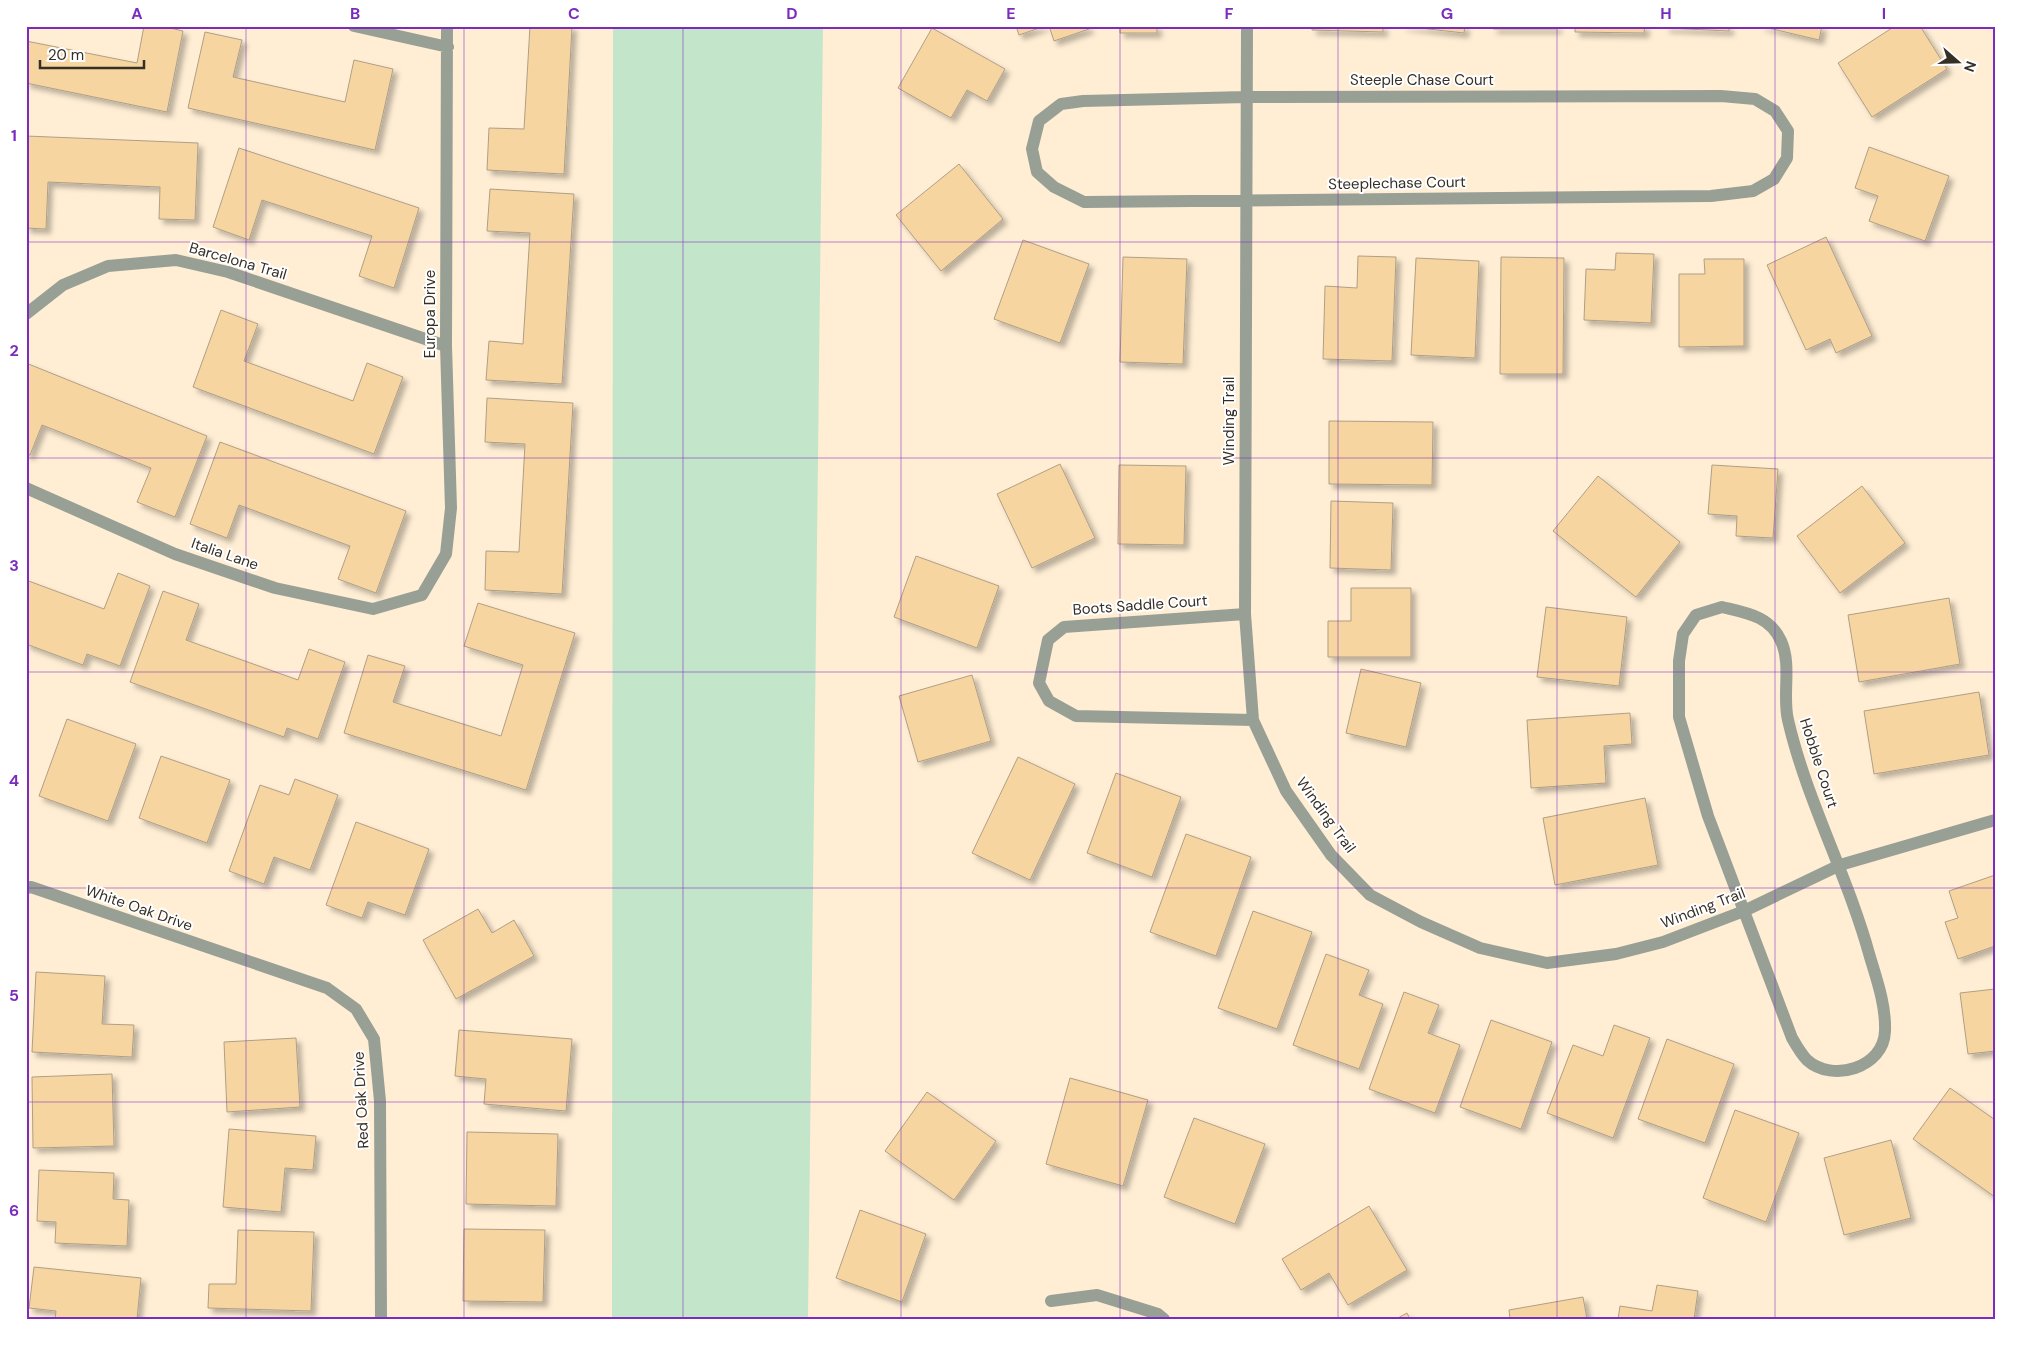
<svg xmlns="http://www.w3.org/2000/svg" width="2021" height="1345" viewBox="0 0 2021 1345" font-family="'DM Sans',sans-serif">
	<defs>
		<filter id="shadow"><feDropShadow dx="4.5" dy="4.5" stdDeviation="2.5" flood-color="#0004"/></filter>
	</defs>
	<rect width="100%" height="100%" fill="#ffeed4"/>
	<path fill="#c3e5c9" d="M613,26H823L808,1319H612Z"/>
	<path fill="#f7d5a1" stroke="#ae9f87" filter="url(#shadow)" d="M144,26H162L183,31L167,112L26,83V41L137,63Z
		M530,26H572L564,174L487,170L489,128L524,129Z
		M1016,26H1045L1019,35Z
		M1049,26H1088L1089,29L1054,41Z
		M1120,26H1157V33H1120Z
		M1312,26H1383V32L1312,30Z
		M1402,26H1465L1464,33Z
		M1493,26H1557V29H1493Z
		M1575,26H1645L1644,33L1575,32Z
		M1665,26H1729V31L1665,28Z
		M1760,26H1822L1819,40Z
		M1895,26H1920L1947,69L1872,117L1838,63Z
		M932,28L1005,69L987,101L967,90L951,118L898,88Z
		M205,32L242,40L233,77L345,102L354,60L393,69L375,150L188,108Z
		M26,136L198,143L195,220L159,219L160,187L48,182L46,229L26,228Z
		M1869,147L1949,176L1925,241L1869,221L1878,196L1855,188Z
		M239,148L419,208L394,288L359,276L372,236L262,200L249,240L213,227Z
		M959,164L1003,219L941,271L896,215Z
		M490,189L574,194L562,384L486,380L489,341L523,344L530,233L487,231Z
		M1826,237L1872,336L1836,353L1830,339L1806,350L1767,265Z
		M1023,240L1089,264L1060,343L994,319Z
		M1616,253L1654,254L1651,323L1584,320L1586,269L1615,270Z
		M1358,256L1396,257L1392,361L1323,359L1325,286L1357,288Z
		M1123,257L1187,259L1183,364L1120,362Z
		M1501,257L1564,258L1563,374H1500Z
		M1416,258L1479,261L1475,358L1411,355Z
		M1704,259H1744V346L1679,347V274H1705Z
		M221,310L258,324L244,361L353,401L367,363L403,377L374,454L193,387Z
		M26,363L207,436L175,517L137,502L151,468L42,425L30,455L26,454Z
		M487,398L573,403L562,594L485,590L486,551L519,552L525,444L485,442Z
		M1329,421L1433,422L1432,485L1329,484Z
		M220,442L406,511L376,593L338,579L350,546L239,505L227,538L190,524Z
		M1060,464L1095,538L1032,568L997,494Z
		M1119,465L1186,466L1184,545L1118,544Z
		M1712,465L1778,469L1773,538L1736,536L1737,516L1708,514Z
		M1598,476L1680,542L1636,597L1553,531Z
		M1862,486L1905,543L1840,593L1797,536Z
		M1331,501L1393,503L1391,570L1330,568Z
		M916,556L999,586L977,648L894,617Z
		M118,573L150,586L120,666L87,654L83,665L26,644V580L104,609Z
		M1351,588H1411V657H1328V621H1351Z
		M163,591L199,604L186,640L298,680L309,649L345,662L318,739L287,728L284,737L130,682Z
		M1949,598L1960,664L1859,682L1848,615Z
		M478,603L575,633L526,790L344,733L368,655L405,666L393,702L501,736L523,665L464,646Z
		M1546,607L1627,617L1619,686L1537,677Z
		M1361,669L1421,683L1406,747L1346,733Z
		M972,675L991,741L918,762L899,696Z
		M1979,692L1989,755L1874,774L1864,711Z
		M1630,713L1632,744L1604,746L1606,783L1531,788L1527,720Z
		M67,719L136,744L108,821L39,796Z
		M161,756L230,780L207,843L139,818Z
		M1018,757L1075,784L1030,880L972,853Z
		M1116,773L1181,797L1152,877L1087,853Z
		M295,779L338,795L310,870L274,857L264,884L229,871L260,785L289,795Z
		M1645,798L1658,865L1555,885L1543,818Z
		M356,822L429,849L405,915L368,902L362,918L326,905Z
		M1186,834L1251,857L1216,956L1150,932Z
		M1995,875V946L1958,959L1945,922L1958,918L1949,891Z
		M478,909L492,933L514,920L534,956L456,999L423,940Z
		M1253,911L1312,932L1277,1029L1218,1008Z
		M1326,954L1369,970L1359,995L1383,1004L1359,1069L1293,1045Z
		M36,972L105,976L102,1024L134,1025L132,1057L32,1052Z
		M1995,989V1051L1968,1054L1960,993Z
		M1404,992L1439,1005L1428,1033L1460,1045L1435,1113L1369,1089Z
		M1491,1020L1552,1042L1521,1129L1460,1107Z
		M1614,1025L1650,1038L1613,1138L1547,1113L1573,1045L1603,1056Z
		M459,1030L572,1039L566,1111L484,1104L486,1079L455,1076Z
		M296,1038L300,1107L227,1112L224,1042Z
		M1667,1039L1734,1064L1705,1143L1638,1119Z
		M112,1074L114,1146L33,1148L32,1077Z
		M1070,1078L1148,1100L1123,1186L1046,1164Z
		M1950,1088L1995,1120V1197L1913,1139Z
		M927,1092L996,1141L954,1200L885,1151Z
		M1735,1110L1799,1133L1766,1222L1703,1198Z
		M1194,1118L1265,1144L1235,1224L1164,1197Z
		M229,1129L316,1136L313,1170L285,1168L281,1212L223,1207Z
		M467,1132L558,1134L556,1206L466,1204Z
		M1891,1140L1911,1218L1844,1235L1824,1158Z
		M39,1170L114,1173L113,1199L129,1200L127,1246L55,1243L56,1222L37,1221Z
		M1369,1206L1407,1270L1348,1305L1329,1273L1301,1290L1282,1259Z
		M860,1210L926,1234L902,1302L836,1278Z
		M464,1229L545,1230L543,1302L463,1301Z
		M238,1230L314,1232L311,1311L208,1308L209,1284H236Z
		M34,1267L141,1278L137,1319H55L56,1311L29,1308Z
		M1657,1285L1698,1291L1694,1319H1618L1620,1306L1652,1311Z
		M1583,1297L1587,1319H1510L1509,1310Z
		M1407,1313L1410,1319H1396Z"/>
	<g fill="none" stroke-linecap="round" stroke-linejoin="round">
		<path stroke="#98a096" stroke-width="12" d="M354,26L448,47
			M1247,26L1245,614L1253,720L1286,791L1331,855L1370,895L1421,922L1480,948L1547,963L1616,954L1663,942L1744,911L1840,865L1995,820
			M1721,96L1755,99L1775,111L1788,131L1787,158L1774,179L1753,191L1711,196L1084,202L1054,187L1037,172L1032,149L1039,121L1061,104L1083,101L1246,97Z
			M26,314L63,285L108,266L176,260L228,272L446,346
			M26,488L175,554L275,588L373,609L422,595L446,554L451,508L446,346L447,26
			M1722,607C1747,613 1770,616 1781,641C1792,665 1782,695 1788,720C1807,802 1848,876 1870,957C1877,980 1886,1006 1885,1031C1884,1068 1832,1083 1807,1060C1801,1054 1796,1045 1792,1038L1708,816L1679,717V661L1683,634L1696,615Z
			M1245,614L1064,627L1048,640L1039,683L1049,701L1076,716L1253,720
			M26,888L31,887L327,988L356,1009L374,1039L380,1101L381,1319
			M1051,1301L1097,1295L1158,1314L1164,1319"/>
	</g>
	<path fill="none" stroke="#7b2cbf" stroke-width="1" stroke-opacity="0.55" d="M246,26V1319M464,26V1319M683,26V1319M901,26V1319M1120,26V1319M1338,26V1319M1557,26V1319M1775,26V1319M26,242H1995M26,458H1995M26,672H1995M26,888H1995M26,1102H1995"/>
	<g text-anchor="middle" stroke-width="4" stroke-linejoin="round" paint-order="stroke">
		<g font-size="15" fill="#362f25" stroke="#fff">
			<text x="1422" y="85">Steeple Chase Court</text>
			<text transform="translate(1397 183) rotate(-1)" y="5">Steeplechase Court</text>
			<text transform="translate(238 261) rotate(16)" y="5">Barcelona Trail</text>
			<text transform="translate(430 314) rotate(-90)" y="5">Europa Drive</text>
			<text transform="translate(1229 421) rotate(-90)" y="5">Winding Trail</text>
			<text transform="translate(225 554) rotate(19)" y="5">Italia Lane</text>
			<text transform="translate(1140 605) rotate(-4)" y="5">Boots Saddle Court</text>
			<text transform="translate(1819 763) rotate(72)" y="5">Hobble Court</text>
			<text transform="translate(1326 815) rotate(54)" y="5">Winding Trail</text>
			<text transform="translate(139 908) rotate(19)" y="5">White Oak Drive</text>
			<text transform="translate(1703 908) rotate(-21)" y="5">Winding Trail</text>
			<text transform="translate(361 1100) rotate(-93)" y="5">Red Oak Drive</text>
		</g>
	</g>
	<rect width="2021" height="1345" fill="none" stroke="#ffffff" stroke-width="55"/>
	<g transform="translate(1958 62) rotate(110)" stroke="#ffffff" stroke-width="4" paint-order="stroke">
	<path d="M0-4L9 19L0 12L-9 19Z" fill="#362f25"/>
	<text y="-8" font-size="14" font-weight="bold" text-anchor="middle" fill="#362f25">N</text>
	</g>
	<path d="M40 60v8h104v-8" fill="none" stroke="#362f25" stroke-width="2.5"/>
	<text x="48" y="60" font-size="15" fill="#362f25" stroke="#ffffff" stroke-width="4" paint-order="stroke">20 m</text>
	<rect x="28" y="28" width="1966" height="1290" fill="none" stroke="#7b2cbf" stroke-width="2"/>
	<g font-size="16" text-anchor="middle" font-weight="bold" fill="#7b2cbf">
		<text x="137" y="19">A</text>
		<text x="355" y="19">B</text>
		<text x="574" y="19">C</text>
		<text x="792" y="19">D</text>
		<text x="1011" y="19">E</text>
		<text x="1229" y="19">F</text>
		<text x="1447" y="19">G</text>
		<text x="1666" y="19">H</text>
		<text x="1884" y="19">I</text>
		<text x="14" y="141">1</text>
		<text x="14" y="356">2</text>
		<text x="14" y="571">3</text>
		<text x="14" y="786">4</text>
		<text x="14" y="1001">5</text>
		<text x="14" y="1216">6</text>
	</g>
</svg>
